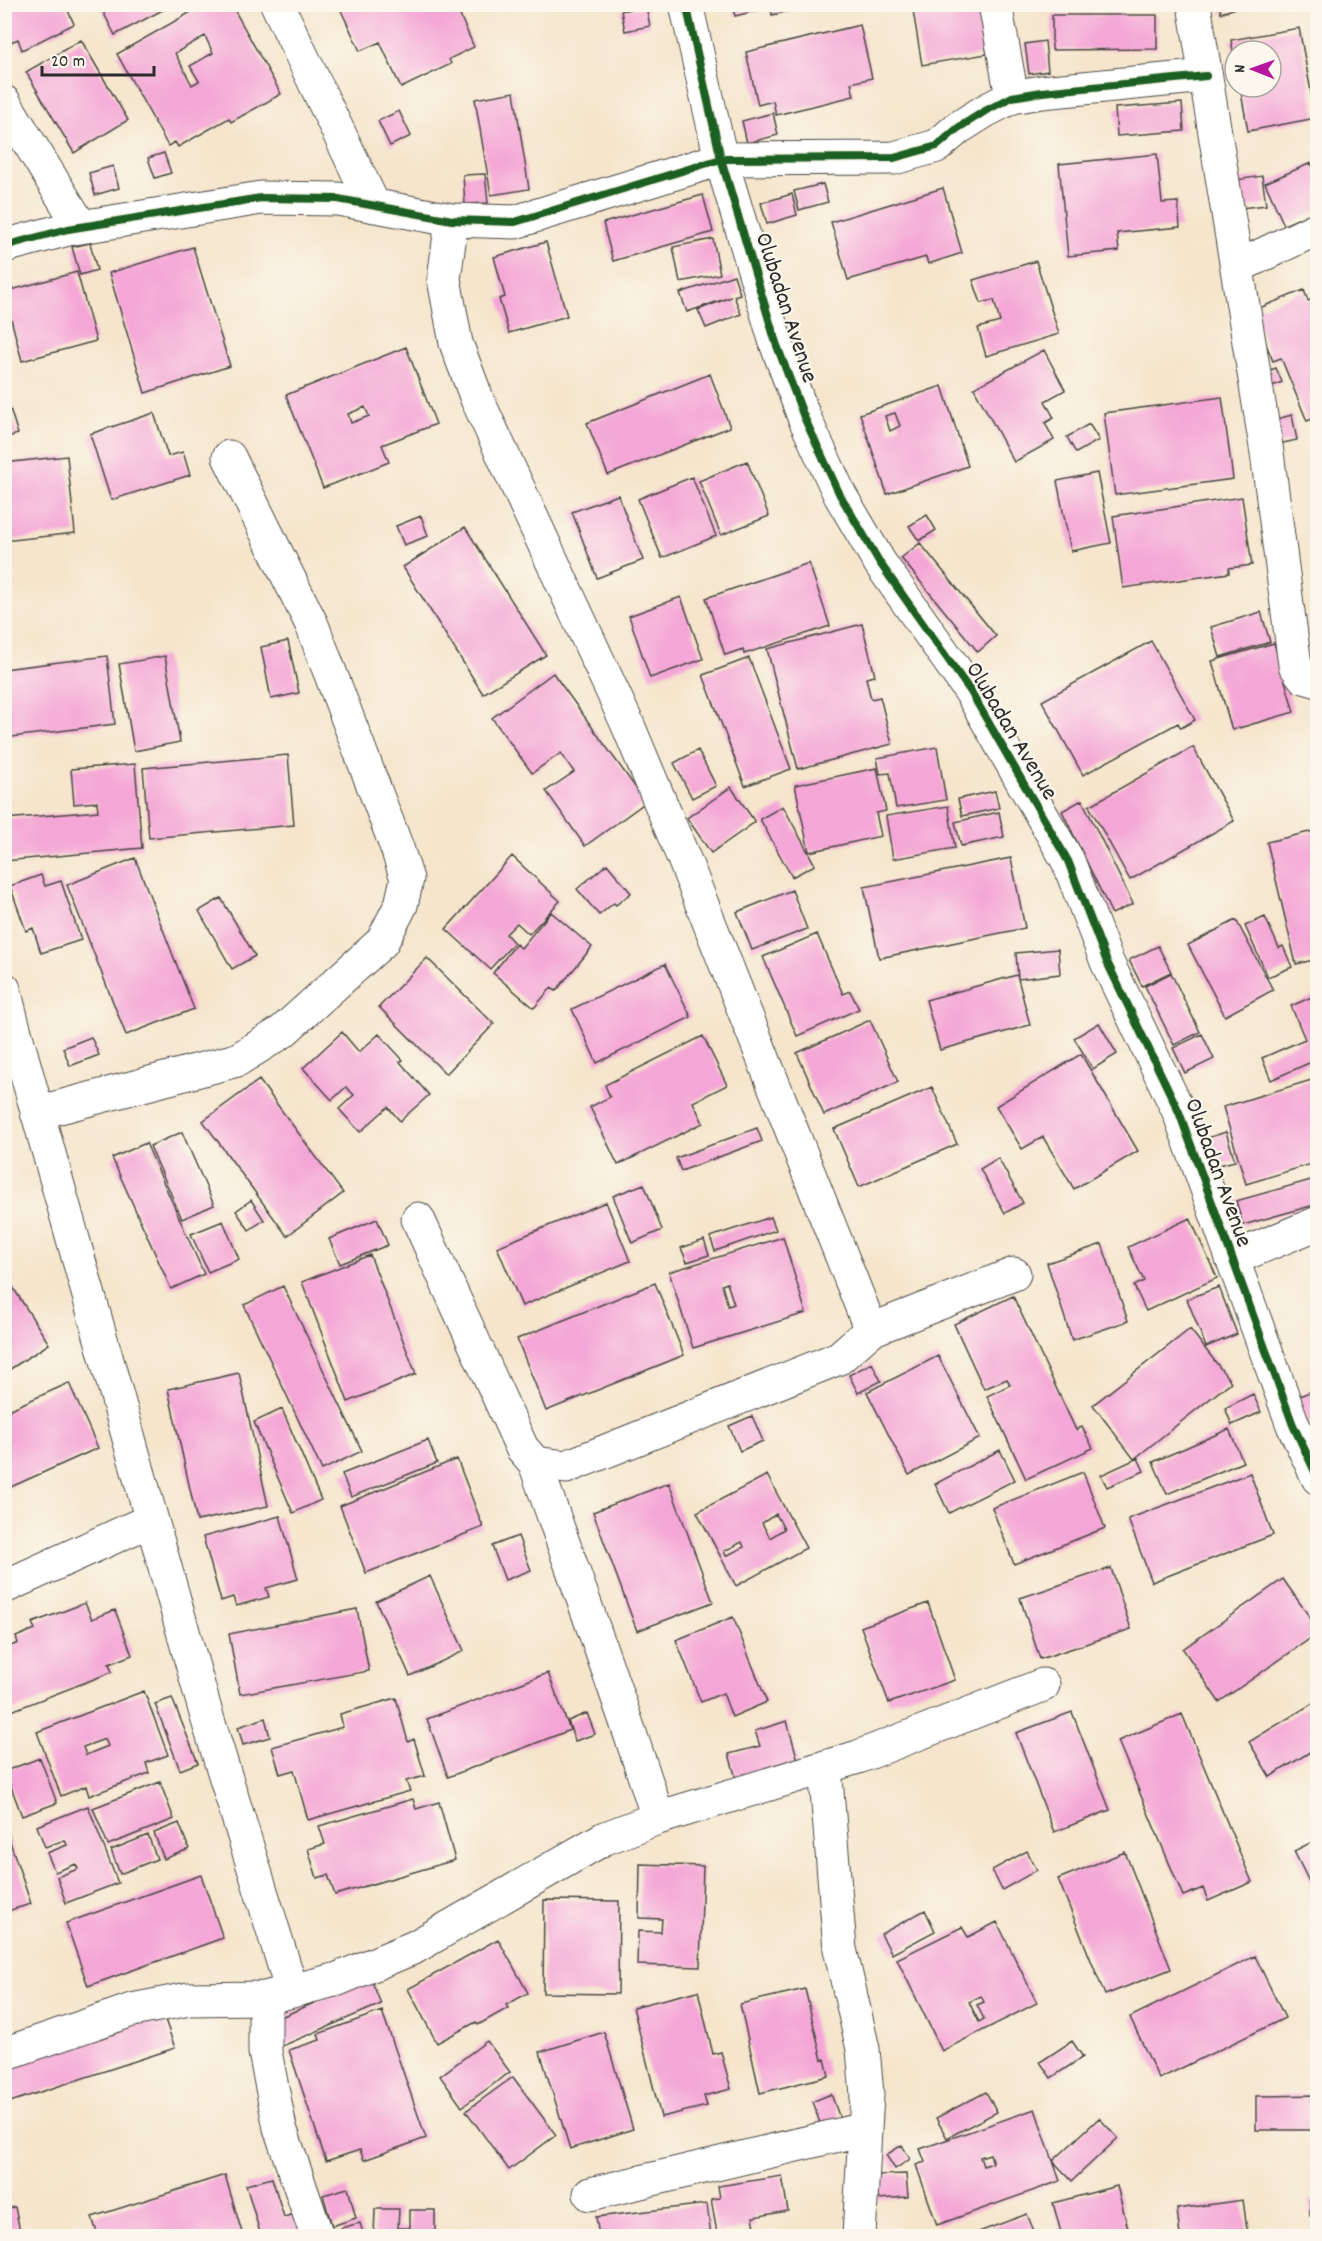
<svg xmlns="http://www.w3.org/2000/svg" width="1322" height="2241" viewBox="0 0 1322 2241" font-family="Dekko,sans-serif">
	<rect width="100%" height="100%" fill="#fbf7ec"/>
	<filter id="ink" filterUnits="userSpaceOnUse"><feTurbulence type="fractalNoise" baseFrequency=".0167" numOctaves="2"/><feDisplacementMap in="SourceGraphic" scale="12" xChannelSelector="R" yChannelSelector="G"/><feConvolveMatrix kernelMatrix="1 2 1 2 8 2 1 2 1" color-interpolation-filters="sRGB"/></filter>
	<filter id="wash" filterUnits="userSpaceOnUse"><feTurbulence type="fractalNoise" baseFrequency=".008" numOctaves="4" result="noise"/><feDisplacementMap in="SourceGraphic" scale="24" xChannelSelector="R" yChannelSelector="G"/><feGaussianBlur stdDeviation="1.35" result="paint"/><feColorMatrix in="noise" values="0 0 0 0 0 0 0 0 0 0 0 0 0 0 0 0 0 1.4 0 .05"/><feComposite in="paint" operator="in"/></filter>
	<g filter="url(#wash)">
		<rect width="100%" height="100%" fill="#f5e5cc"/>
		<g id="blocks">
			<path fill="#f4a7d6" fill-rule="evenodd" d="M4,4H65L74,24L22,50L18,39L4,45Z
				M99,4H174L115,35Z
				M205,4H231L281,94L231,122L229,118L178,147L175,142L168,146L117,54ZM205,36L213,53L190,66L199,81L192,85L175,53Z
				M338,4H455L474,47L449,59L451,64L401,88L380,42L360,51Z
				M732,4H815V5L772,15L771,7L735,16Z
				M912,4H979L987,54L922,65Z
				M1219,4H1245V5L1221,13Z
				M646,6L650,26L625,31L621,11Z
				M1052,15H1157V49L1052,50Z
				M860,25L872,78L851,83L854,96L776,115L773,101L758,105L746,52Z
				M1299,28L1316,118L1248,131L1240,87H1271V51H1233L1231,40Z
				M81,40L128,120L74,153L26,72Z
				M1045,41L1048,71L1029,74L1025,44Z
				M514,92L529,189L491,195L475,99Z
				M1182,103L1184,131L1117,136L1115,108Z
				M399,111L411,136L390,146L378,121Z
				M773,113L778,135L747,143L742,121Z
				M164,153L171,173L155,178L148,158Z
				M1157,154L1162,203L1178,202L1180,227L1117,233L1119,251L1068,256L1059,164Z
				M1311,163L1318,178V210L1284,225L1265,183Z
				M113,166L119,188L95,195L89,173Z
				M485,174L488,203L465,204L463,175Z
				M1262,176L1266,205L1241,208L1236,180Z
				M823,184L828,202L799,210L794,191Z
				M943,188L962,253L928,264L926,257L848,280L831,222Z
				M792,194L797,215L767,224L761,203Z
				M703,195L713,232L613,261L603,223Z
				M713,239L720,274L680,282L673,247Z
				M546,242L567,316L509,333L499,299L505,297L494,257Z
				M90,243L97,270L80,275L72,247Z
				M193,247L230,366L145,393L109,273Z
				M1036,261L1059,334L986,356L978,328L1000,322L994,300L981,303L973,280Z
				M77,272L96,341L22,361L4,292Z
				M734,275L740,294L734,296L741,314L706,328L698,310L731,297L687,312L680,293Z
				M1304,290L1308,301L1318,297V417L1307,421L1281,358L1273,361L1252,311Z
				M406,347L436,424L382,445L389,462L323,488L286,395ZM365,407L369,416L351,423L348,414Z
				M1044,350L1065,390L1045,401L1054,418L1045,423L1054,440L1014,462L974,388Z
				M1276,368L1282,382L1265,389L1259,374Z
				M710,374L730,427L608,475L587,423Z
				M942,386L968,466L887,494L860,414ZM895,413L900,426L890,431L885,416Z
				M4,389L18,434L4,438Z
				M1222,397L1233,479L1115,495L1104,413Z
				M154,413L168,456L183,452L190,475L111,500L90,434Z
				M1292,415L1297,440L1274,445L1269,421Z
				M1089,424L1099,440L1076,453L1067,437Z
				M67,456L75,533L4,541V463Z
				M747,461L769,516L721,535L699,481Z
				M1097,473L1111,543L1071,551L1057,481Z
				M692,477L716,536L662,558L638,499Z
				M618,495L643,560L597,578L572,512Z
				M1242,497L1252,565L1229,568V573L1123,588L1113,516Z
				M927,515L936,530L919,541L909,526Z
				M421,516L428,536L404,545L396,526Z
				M465,527L546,655L483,694L403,567Z
				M920,543L996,636L978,652L901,558Z
				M809,563L830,626L744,654L743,649L725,655L706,598Z
				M681,597L703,659L650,678L629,616Z
				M1261,612L1270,642L1220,657L1211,627Z
				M862,624L875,676L866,678L871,699L880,697L892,744L798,769L767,649Z
				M288,641L299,693L271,699L261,647Z
				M1151,641L1195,720L1181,728L1178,723L1083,775L1042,701Z
				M1274,643L1294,712L1232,730L1212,661Z
				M107,656L115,724L4,738V669Z
				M165,656L180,742L134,751L119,664Z
				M749,658L791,769L745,786L703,675Z
				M553,673L646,802L585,846L546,791L574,772L561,753L532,773L492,718Z
				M937,747L946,800L896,808L890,773L880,774L877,758Z
				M1193,747L1234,821L1130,880L1089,806Z
				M698,750L716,786L692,798L674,763Z
				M288,755L294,825L149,838L143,768Z
				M135,764L142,848L5,861V819L98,811L97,802L74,804L71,769Z
				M877,768L886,811L876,813L881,836L809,852L795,785Z
				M731,787L755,822L711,853L687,818Z
				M995,791L999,808L962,816L958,799Z
				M1082,800L1133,904L1112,914L1062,811Z
				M783,806L815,865L792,877L760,819Z
				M948,806L955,848L893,859L886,816Z
				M999,812L1004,837L961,846L955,822Z
				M1318,830V959L1296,964L1267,842Z
				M512,856L560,901L529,934L517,923L506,934L514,943L490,969L446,929Z
				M135,858L194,1009L126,1035L67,885Z
				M1011,858L1025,928L879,958L864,887Z
				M607,864L631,893L616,905L614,903L599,915L577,889Z
				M41,875L45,886L61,881L81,940L41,953L33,928L26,931L10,886Z
				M792,890L807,929L752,950L737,912Z
				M221,898L255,956L232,969L199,911Z
				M551,912L592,947L556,991L551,988L534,1008L493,973L516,944L521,948Z
				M1265,917L1279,948L1283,946L1292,967L1268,977L1245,926Z
				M1236,920L1273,990L1225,1016L1188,945Z
				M817,934L843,994L850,991L859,1009L797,1036L763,957Z
				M1158,946L1171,972L1142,986L1129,960Z
				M1058,949L1060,974L1018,979L1016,953Z
				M427,958L494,1024L446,1074L379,1007Z
				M665,964L691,1017L597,1063L572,1009Z
				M1171,973L1200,1032L1174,1045L1145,986Z
				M1017,975L1030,1025L940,1050L926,1000Z
				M1314,996L1318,1005V1059L1271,1080L1262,1058L1305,1039L1291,1006Z
				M870,1020L898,1082L824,1115L797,1053Z
				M1099,1023L1117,1054L1093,1069L1074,1038Z
				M342,1032L359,1052L379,1034L403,1060L400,1062L429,1095L400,1121L388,1107L360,1132L339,1109L354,1095L346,1087L332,1100L303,1068Z
				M1202,1034L1214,1059L1185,1073L1173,1048Z
				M703,1036L727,1085L693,1102L703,1123L618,1165L590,1107L610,1097L605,1085Z
				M91,1037L99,1055L70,1066L63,1048Z
				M1081,1054L1138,1151L1074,1189L1043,1137L1022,1149L996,1106Z
				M1318,1078V1162L1246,1184L1223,1107Z
				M259,1080L343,1193L287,1236L203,1121Z
				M932,1087L957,1144L859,1187L834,1129Z
				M757,1128L762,1141L681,1171L676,1158Z
				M182,1132L214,1205L182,1219L150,1146Z
				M1226,1132L1235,1161L1215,1166L1207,1138Z
				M146,1143L204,1274L171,1289L112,1158Z
				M998,1158L1023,1203L1005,1213L980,1169Z
				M1318,1178V1204L1243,1225L1236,1201Z
				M644,1184L662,1230L632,1243L613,1196Z
				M251,1200L264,1220L249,1230L236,1211Z
				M606,1202L630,1261L522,1306L497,1247Z
				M771,1217L776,1230L715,1251L710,1237Z
				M1190,1218L1217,1278L1146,1311L1134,1286L1144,1281L1128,1247Z
				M377,1219L388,1245L340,1264L329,1239Z
				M223,1221L239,1259L208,1272L191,1234Z
				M783,1237L806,1313L693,1348L669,1272ZM727,1283L734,1304L728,1306L722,1285Z
				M704,1240L709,1255L687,1262L681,1248Z
				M1102,1244L1128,1321L1072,1340L1047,1263Z
				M370,1255L416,1374L348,1402L302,1282Z
				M7,1278L49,1344L4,1373V1280Z
				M655,1283L684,1355L546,1411L517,1339Z
				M283,1286L362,1451L322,1470L244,1305Z
				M1219,1287L1237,1334L1206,1347L1187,1299Z
				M1013,1296L1076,1430L1082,1427L1093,1448L1026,1479L987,1396L1010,1385L1007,1379L984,1389L954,1324Z
				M1190,1329L1231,1382L1134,1459L1093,1405Z
				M938,1356L980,1438L909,1475L867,1392Z
				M872,1363L881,1381L858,1393L849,1375Z
				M239,1373L268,1506L197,1521L168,1389Z
				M69,1383L98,1448L4,1490V1412Z
				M1317,1389V1445L1297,1397Z
				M1253,1394L1261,1412L1232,1425L1225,1408Z
				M282,1409L321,1500L293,1513L254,1422Z
				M752,1416L763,1441L740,1451L729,1426Z
				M1229,1429L1243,1462L1167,1494L1153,1462Z
				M428,1440L437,1463L351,1497L342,1474Z
				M1000,1450L1015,1480L949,1513L935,1484Z
				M1138,1458L1144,1471L1107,1487L1101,1475Z
				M457,1459L483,1527L366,1573L340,1506Z
				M1083,1472L1105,1528L1014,1564L992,1508Z
				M1250,1473L1273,1535L1152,1582L1128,1519Z
				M767,1475L806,1548L736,1586L697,1512ZM776,1514L784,1529L770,1538L762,1523ZM742,1542L744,1547L726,1556L724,1551Z
				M669,1483L713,1602L637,1631L593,1512Z
				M280,1516L298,1579L266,1588L269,1597L236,1606L233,1597L221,1601L203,1537Z
				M518,1536L531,1570L505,1580L492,1546Z
				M1111,1568L1131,1629L1040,1659L1020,1598Z
				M430,1576L464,1651L410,1676L376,1601Z
				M1283,1579L1318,1629V1633L1219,1702L1183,1649Z
				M85,1603L92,1619L115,1610L132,1655L109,1664L112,1672L4,1714V1649L18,1643L16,1637L35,1629L32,1623Z
				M928,1603L955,1680L889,1703L861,1627Z
				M357,1609L369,1671L240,1694L229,1634Z
				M733,1617L767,1702L732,1717L723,1693L701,1702L676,1640Z
				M548,1673L570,1730L448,1777L427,1719Z
				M144,1691L168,1755L146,1763L149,1773L89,1796L86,1786L61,1796L37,1732ZM105,1739L108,1746L86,1755L83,1747Z
				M172,1698L198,1763L180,1770L155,1704Z
				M396,1698L408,1742L414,1739L425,1776L406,1781L410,1791L308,1820L294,1770L280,1774L272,1747L343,1727L340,1714Z
				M1318,1700V1747L1270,1777L1249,1742Z
				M1072,1712L1110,1810L1054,1832L1016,1733Z
				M587,1713L595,1734L575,1741L568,1721Z
				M1182,1714L1252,1882L1208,1901L1203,1888L1183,1896L1118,1741Z
				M265,1718L270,1737L243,1745L238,1727Z
				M787,1721L799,1764L737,1782L729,1754L760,1746L755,1731Z
				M40,1758L57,1803L22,1816L5,1771Z
				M160,1782L174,1819L108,1845L93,1808Z
				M413,1799L416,1809L439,1802L455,1860L335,1895L328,1875L317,1878L308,1849L325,1844L319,1826Z
				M88,1806L118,1883L66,1903L57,1877L78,1869L76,1864L55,1872L47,1853L67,1845L65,1840L45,1847L37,1826Z
				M179,1823L189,1849L164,1859L154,1833Z
				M4,1824L31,1904L4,1912Z
				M148,1835L157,1859L120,1874L111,1850Z
				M1318,1839V1900L1294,1851Z
				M1027,1851L1037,1870L1002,1890L992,1870Z
				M1125,1852L1171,1969L1105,1995L1058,1879Z
				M640,1864L703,1866L700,1967L637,1965L638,1931L661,1932L662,1919L639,1918Z
				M201,1875L223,1938L88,1986L66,1923Z
				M544,1900L619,1901L618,1994L543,1993Z
				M925,1910L935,1931L892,1954L881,1934Z
				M997,1922L1037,2003L942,2051L897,1959L962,1927L968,1937ZM981,1996L984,2002L977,2005L984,2019L979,2022L969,2002Z
				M498,1939L528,1993L506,2005L508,2008L478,2025L476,2022L437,2043L408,1989Z
				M1255,1956L1285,2018L1159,2079L1130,2017Z
				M371,1979L381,2004L280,2047L269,2022Z
				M805,1989L822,2060L825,2059L829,2076L760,2093L740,2004Z
				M698,1991L713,2054L721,2052L731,2089L704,2096L707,2106L661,2117L633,2007Z
				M162,2011L175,2048L4,2104V2063Z
				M382,2011L426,2138L364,2160L360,2150L326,2161L289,2050L320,2040L318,2034Z
				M604,2032L633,2129L570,2149L540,2052Z
				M487,2041L510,2072L462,2107L440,2076Z
				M1072,2041L1083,2057L1051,2078L1040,2062Z
				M513,2077L556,2135L509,2170L466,2111Z
				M986,2092L997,2112L947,2138L936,2118Z
				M831,2094L841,2121L822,2128L812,2102Z
				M1318,2095V2130H1256V2096Z
				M1035,2109L1060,2181L937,2225L916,2165L925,2162L920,2149ZM990,2154L993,2163L983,2166L980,2157Z
				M1099,2118L1118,2138L1072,2181L1053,2161Z
				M902,2145L910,2159L895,2169L886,2155Z
				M906,2174L908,2197L878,2199L877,2175Z
				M225,2175L243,2236H98L92,2217Z
				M782,2176L788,2211L753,2217L755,2227L717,2233L711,2199L720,2198L718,2186Z
				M272,2178L284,2217L294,2214L301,2236H261L246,2185Z
				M1117,2186L1130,2236H1062L1053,2203Z
				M348,2188L356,2218L332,2226L323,2195Z
				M1243,2200L1248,2236H1180L1177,2209Z
				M1310,2200H1318V2215H1310Z
				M707,2204L711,2236H599L596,2217Z
				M15,2207L21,2236H4V2209Z
				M375,2209H399L398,2228H410V2210H435V2236H374Z
				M1027,2214L1036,2236H968Z
				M360,2223L364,2236H344L341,2228Z"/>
		</g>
	</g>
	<g filter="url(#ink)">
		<use href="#blocks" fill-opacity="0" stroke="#494743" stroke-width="1.5"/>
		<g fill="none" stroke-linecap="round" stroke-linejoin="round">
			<defs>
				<path id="minor" d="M277,4L374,206
					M995,4L1012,97
					M1194,4L1267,453L1295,665L1304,677L1318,681
					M4,102L81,227
					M452,220L444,279L456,343L477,399L627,723L684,859L871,1330
					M4,246L68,229L261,198L338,199L452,220L515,222L721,159L894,158L937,146L958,128L985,111L1012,97L1042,92L1206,76
					M1237,267L1318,228
					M4,989L13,1025L207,1717L292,1991
					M37,1113L237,1060L282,1032L382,942L401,905L407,879L397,848L312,625L229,457
					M418,1219L522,1448L535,1463L566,1467L839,1358L871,1330L1014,1274
					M1232,1259L1318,1223
					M535,1463C576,1581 620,1698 658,1818
					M4,1587L151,1520
					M825,1767L840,1949L863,2049L867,2095L859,2236
					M265,1998V2052L280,2128L317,2236
					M4,2054L132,2010L189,1999L265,1998L338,1979L415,1947L603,1839L658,1818L858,1757L1043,1685
					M590,2194L864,2129"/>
				<path id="tertiary" d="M686,4L721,159L776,343L804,417L840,495L880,563L971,692L1068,861L1107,962L1179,1112L1293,1425L1318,1478"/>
			</defs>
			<use href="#minor" stroke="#494743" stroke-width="35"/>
			<use href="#tertiary" stroke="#494743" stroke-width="35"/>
			<use href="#minor" stroke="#fff" stroke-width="33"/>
			<use href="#tertiary" stroke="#fff" stroke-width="33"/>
			<defs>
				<path id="cycleway" d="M686,4L721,159L776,343L804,417L840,495L880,563L971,692L1068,861L1107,962L1179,1112L1293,1425L1318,1478
					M4,246L68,229L261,198L338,199L452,220L515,222L721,159L894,158L937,146L958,128L985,111L1012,97L1042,92L1206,76"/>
			</defs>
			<use href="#cycleway" stroke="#fbf7ec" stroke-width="11"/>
			<use href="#cycleway" stroke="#1b5e20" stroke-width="8"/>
		</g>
	</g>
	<g text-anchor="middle" stroke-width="4.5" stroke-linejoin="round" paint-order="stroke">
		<g font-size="24" fill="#2b2b2b" stroke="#fbf7ec">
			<text transform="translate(788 307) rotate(72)" y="8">Olubadan Avenue</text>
			<text transform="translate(1013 730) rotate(59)" y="8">Olubadan Avenue</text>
			<text transform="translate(1220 1172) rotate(70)" y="8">Olubadan Avenue</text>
		</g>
	</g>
	<rect width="1322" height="2241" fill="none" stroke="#fbf7ec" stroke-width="24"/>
	<g transform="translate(1253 69) rotate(271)"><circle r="28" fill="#fbf7ec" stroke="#a8a59f" stroke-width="1.5"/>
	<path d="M0-4.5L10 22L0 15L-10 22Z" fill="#b5179e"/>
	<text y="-9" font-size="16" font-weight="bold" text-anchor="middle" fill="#2b2b2b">N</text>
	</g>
	<path d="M42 66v9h112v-9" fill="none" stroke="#2b2b2b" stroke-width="3"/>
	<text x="51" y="66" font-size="18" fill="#2b2b2b" stroke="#fbf7ec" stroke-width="4.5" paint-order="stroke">20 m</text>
</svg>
